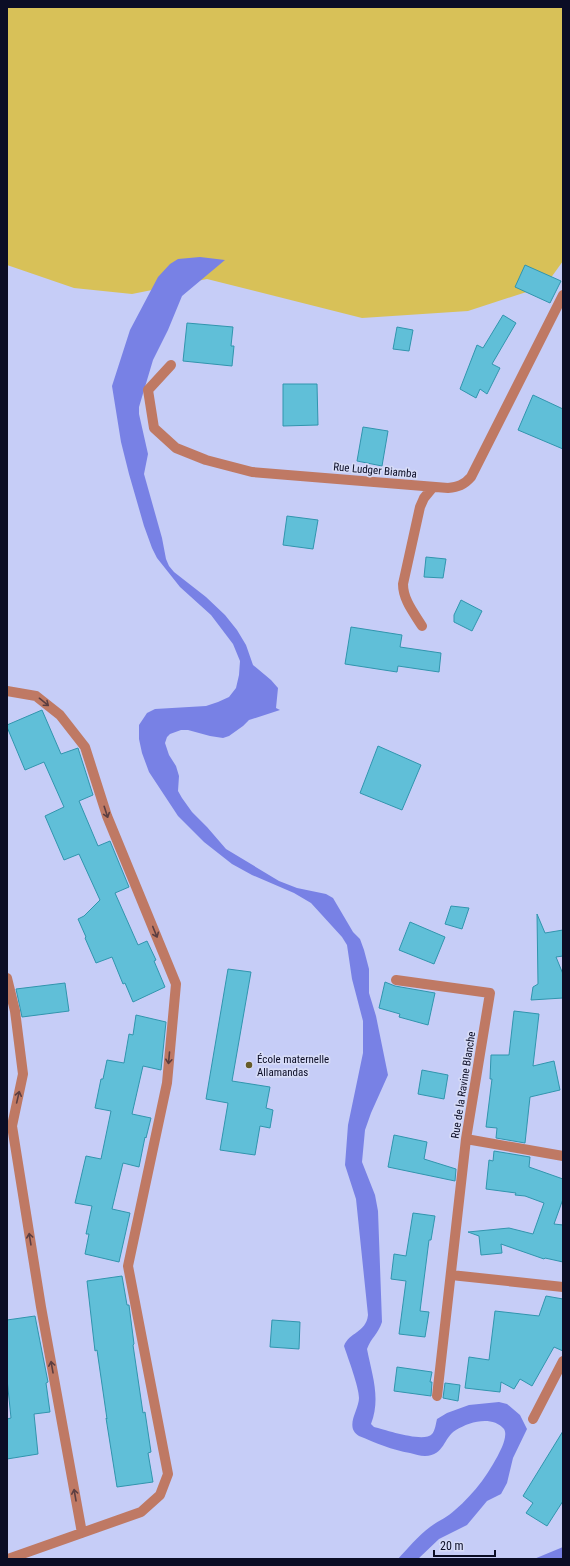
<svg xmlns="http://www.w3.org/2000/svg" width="570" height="1566" viewBox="0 0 570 1566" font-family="'Roboto Condensed',sans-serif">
	<rect width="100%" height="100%" fill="#c6cdf7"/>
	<path fill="#d8c158" d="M7,7H563V261L545,286L468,311L362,318L207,279L132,294L74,288L7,265Z"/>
	<path fill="#7881e5" d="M200,257L225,260L182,296L168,330L153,360L139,407V414L148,454L144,474L162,538L166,559L169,566L174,572L206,597L225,615L237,630L246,645L253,665L271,680L278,688L276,708L280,710L249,720L243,726L229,736L223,738L210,736L188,730H181L170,734L167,737L165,743L169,755L176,766L179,776L178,791L182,798L192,812L207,827L226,849L279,881L297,888L326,894L333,898L353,932L360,939L364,950L369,969V993L376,1016L388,1075L371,1113L365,1130L362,1162L375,1195L378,1211L382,1322C378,1334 371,1338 367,1349C372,1375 381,1398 371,1424L374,1427C386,1430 424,1443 432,1434C435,1431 436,1423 437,1419L447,1413L469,1405L499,1402L507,1404L520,1415L527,1429L513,1458L507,1483L501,1494L487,1501L467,1525L439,1539L418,1559H398C408,1548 418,1536 430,1527C438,1521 448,1517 455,1510C475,1493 491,1471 502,1447C504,1442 507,1434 504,1429C492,1415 469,1422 456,1430C443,1438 445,1455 425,1456C420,1456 415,1454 410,1453C392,1450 376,1443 359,1436C344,1427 359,1410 359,1398C359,1387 348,1358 344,1346C349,1332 366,1333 368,1315L356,1199L345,1165L348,1125L363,1053V1021L352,979L347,945L342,937L311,903L294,893L252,875L232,864L204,842L178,816L149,772L142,753L139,739V725L147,713L155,709L206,706L218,702L229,697L236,688L239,675L240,661L233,644L211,615L180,587L157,558L152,548L144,526L129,474L121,442L112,386L130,330L158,277L170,264L178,259Z
		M563,1547V1559H534Z"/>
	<path fill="#60bfd8" stroke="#3195ae" d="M525,265L561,281L550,303L515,287Z
		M503,315L516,323L492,364L500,368L487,394L480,389L476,398L460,389L477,345L483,348Z
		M187,323L233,327L231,346H234L232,366L183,361Z
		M397,327L413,330L409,351L393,349Z
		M283,384H317L318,425L283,426Z
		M533,395L563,409V449L518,430Z
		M363,427L388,431L382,466L357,461Z
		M287,516L318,520L313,549L283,545Z
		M426,557L446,559L443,578L424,577Z
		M461,600L482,611L472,631L454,622V615Z
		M351,627L402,635L400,647L441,653L439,672L398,666L397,672L345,664Z
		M42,710L61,754L78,748L93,795L79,801L98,846L110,841L129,887L115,893L138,945L147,941L156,960L154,961L165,987L133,1002L125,983L123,984L112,957L96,963L85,938L86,937L78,919L84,916L100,900L79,854L64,860L45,816L64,807L44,762L25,770L7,727V725Z
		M378,746L421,765L402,810L360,793Z
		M451,906L469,908L462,929L445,924Z
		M537,914L545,933L563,930V956L556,957L563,974V998L531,1000L533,987L538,984Z
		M410,922L445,937L434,964L399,950Z
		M228,969L251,972L232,1081L270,1087L266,1108L273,1110L270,1128L260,1126L255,1155L220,1150L228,1103L206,1099Z
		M385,982L395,986L435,993L428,1025L399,1017L400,1014L379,1008Z
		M65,983L69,1011L22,1017L16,989Z
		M514,1011L539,1014L533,1066L554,1061L560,1090L530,1097L525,1143L496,1138L497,1128L486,1127L492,1079H490L491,1055H509Z
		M136,1015L166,1022L161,1070L143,1066L132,1114L151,1118L146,1138L145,1137L139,1167L123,1163L112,1209L130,1213L119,1262L85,1254L89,1234H86L92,1206L75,1203L86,1156L101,1159L111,1111L95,1108L101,1079H103L107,1060L124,1063L129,1034L133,1035Z
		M422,1070L448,1075L444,1099L418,1094Z
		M394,1135L427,1142L424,1159L456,1169L455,1181L388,1167Z
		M494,1151L530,1157L529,1167L563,1179V1199L554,1224L563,1225V1262L545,1258L544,1259L501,1244L502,1253L481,1255L479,1236L468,1232L509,1228L533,1234L544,1203L525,1196L515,1195L516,1193L486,1189L489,1160L493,1161Z
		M413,1213L435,1216L431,1240H429L420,1311L429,1312L425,1337L399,1334L406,1281L391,1279L394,1254L406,1256Z
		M122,1276L127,1305H129L134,1344L133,1345L143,1413L145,1412L151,1452L148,1453L153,1482L117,1487L106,1418L107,1419L97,1350L95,1351L87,1281Z
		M546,1296L563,1299V1351L554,1347L532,1386L520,1379L514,1389L501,1382L500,1392L465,1388L469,1357L489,1360L495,1311L539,1316Z
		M35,1316L48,1382L46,1383L50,1412L34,1414L38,1454L7,1459V1419L11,1418L7,1379V1320Z
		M272,1320L300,1322L299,1349L270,1347Z
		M397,1367L432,1372L430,1382H432L431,1396L394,1391Z
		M445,1383L460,1385L458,1401L443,1398Z
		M563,1431V1501L547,1526L526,1513L533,1503L523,1496Z"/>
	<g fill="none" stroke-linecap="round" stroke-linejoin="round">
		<path stroke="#bf7964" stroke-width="10" d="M171,365L148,390L154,428L176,448L206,460L252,472L448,488C458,487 464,485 471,477L563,295
			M422,626C414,613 403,600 403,584L420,507L424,498L433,487
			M7,691L36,696L60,715L85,747L107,816L176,984L167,1083L128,1266L168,1474L160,1495L141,1512L8,1559
			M7,978L15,1011L23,1074L12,1126L41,1307L82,1533
			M396,980L490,993L466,1139L437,1396
			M466,1139L563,1156
			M451,1275L563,1287
			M533,1419L563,1361"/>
	</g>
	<defs><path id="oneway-shaft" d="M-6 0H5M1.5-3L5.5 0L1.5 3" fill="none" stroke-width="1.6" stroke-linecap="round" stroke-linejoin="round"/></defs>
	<g stroke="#5c3e41">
		<use href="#oneway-shaft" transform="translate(44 702) rotate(39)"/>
		<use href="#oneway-shaft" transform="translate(106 812) rotate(72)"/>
		<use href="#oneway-shaft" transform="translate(155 932) rotate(68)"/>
		<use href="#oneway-shaft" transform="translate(169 1058) rotate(95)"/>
		<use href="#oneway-shaft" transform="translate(18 1097) rotate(-77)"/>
		<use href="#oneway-shaft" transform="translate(30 1239) rotate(-99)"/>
		<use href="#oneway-shaft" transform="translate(52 1367) rotate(-100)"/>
		<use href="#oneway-shaft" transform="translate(75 1495) rotate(-100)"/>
	</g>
	<circle fill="#665b27" stroke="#d6dbf7" stroke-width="1.5" cx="249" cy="1065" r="4"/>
	<g text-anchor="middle" stroke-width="3.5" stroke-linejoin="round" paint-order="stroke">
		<g font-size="11" fill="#0b0d25" stroke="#d6dbf7">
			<text transform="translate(375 470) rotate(5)" y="4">Rue Ludger Biamba</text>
			<text transform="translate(463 1085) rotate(-81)" y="4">Rue de la Ravine Blanche</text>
		</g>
		<g font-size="11" fill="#0b0d25" stroke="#d6dbf7" text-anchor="start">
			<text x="257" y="1063">École maternelle<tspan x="257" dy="13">Allamandas</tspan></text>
		</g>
	</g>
	<rect width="570" height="1566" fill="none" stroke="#0b0d25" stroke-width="16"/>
	<path d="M434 1550v6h61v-6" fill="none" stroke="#0b0d25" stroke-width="2"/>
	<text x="440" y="1550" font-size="12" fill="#0b0d25" stroke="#d6dbf7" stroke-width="3" paint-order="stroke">20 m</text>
</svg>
